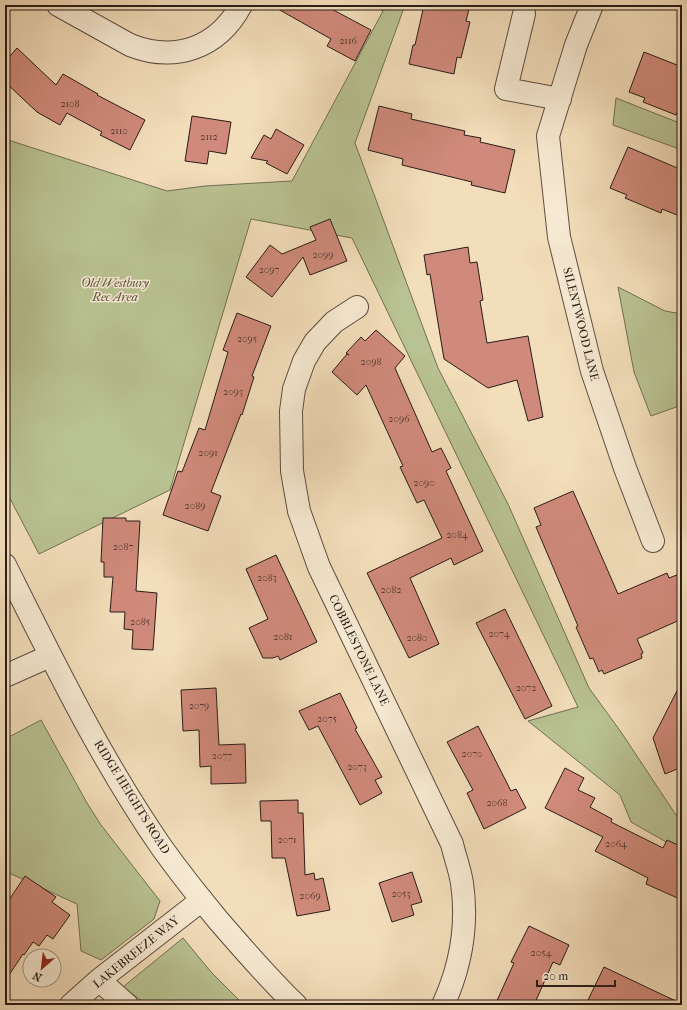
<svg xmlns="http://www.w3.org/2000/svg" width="687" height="1010" viewBox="0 0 687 1010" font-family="'IM FELL French Canon',serif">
	<rect width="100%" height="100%" fill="#f3debb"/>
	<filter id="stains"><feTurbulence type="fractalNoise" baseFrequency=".005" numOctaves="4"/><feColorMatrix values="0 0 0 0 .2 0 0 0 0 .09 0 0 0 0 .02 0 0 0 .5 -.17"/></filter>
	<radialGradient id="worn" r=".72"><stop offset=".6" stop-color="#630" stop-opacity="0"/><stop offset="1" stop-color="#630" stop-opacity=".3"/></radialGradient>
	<path fill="#b9c292" stroke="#716f54" d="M373,5H405L355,143L438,368L508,504L589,688L621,732L682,824V851L631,822L620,795L528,721L578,707L352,238L251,219L170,490L39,554L5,489V139L167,191L205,186L292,181L383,11Z
		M616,98L682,124V150L613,125Z
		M618,287L665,311L682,314V405L651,416L634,372Z
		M41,720L87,803L101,825L160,901L154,919L101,960L81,951L77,904L9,873L5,876V739Z
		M183,938L211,972L244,1005H147L123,987Z"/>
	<path fill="#d08a7b" stroke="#291c16" d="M271,5H324L371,30L355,61L327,46L331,39Z
		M424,5H470L466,21L470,22L461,58L457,57L454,74L409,64L413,45H415Z
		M17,48L56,85L63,74L98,94L97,95L145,120L130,150L100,135L102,132L67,113L60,125L37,112L5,82V62Z
		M644,52L682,67V101L676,115L643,102L645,98L629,92Z
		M379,106L412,114L411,119L465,131L464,135L481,138L480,142L515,150L505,193L471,185L472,182L402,165L403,159L368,150Z
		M192,116L231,122L226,154L209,151L207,164L185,161Z
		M276,129L304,145L287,174L266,163L268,161L251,158L264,135L271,139Z
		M628,147L682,170V217L662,209L661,213L625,198L627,195L610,188Z
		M330,219L347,261L310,275L303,257L272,297L246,277L270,245L282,254L316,240L310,227Z
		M468,247L470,263L477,262L483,300L480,301L487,343L528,336L543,417L528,421L517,380L488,388L444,359L430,274L427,275L424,255Z
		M237,313L271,326L252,376L254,377L242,415L241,414L211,492L221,496L208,531L163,515L178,471L182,472L199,428L205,430L228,352L223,350Z
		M376,330L405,356L395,368L432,452L441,448L451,468L446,471L483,551L454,565L451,558L410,578L439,644L409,658L367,573L442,538L424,500L417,503L400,467L403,466L366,385L357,395L332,372L347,354L349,355L346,353L361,337L365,341Z
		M573,491L618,594L667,573L669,578L682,573V619L637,639L643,653L641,654L642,658L604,674L602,670L599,672L593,658L590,659L576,627L578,626L536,527L541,525L534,508Z
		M103,518H126V521H140L136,591L157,593L153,650L132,649L133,630L124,629L125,612H110L113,577H104V562H101Z
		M276,555L317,642L280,660L278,656L273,658H263L249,628L268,619L246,569Z
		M505,609L552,706L525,719L476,623Z
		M682,681V767L665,774L653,738Z
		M216,688L219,745L245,744L246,783L211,784V766L200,767L199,730L183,731L181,690Z
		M340,693L357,728L355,729L382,777L375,780L382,793L360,805L318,726L309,730L299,711Z
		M478,726L511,791L516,789L526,808L484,829L467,793L473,790L447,742Z
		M565,768L584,778L578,790L595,798L590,807L612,819L611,822L663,848L667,840L682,847V900L646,884L648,878L595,851L603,837L545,808Z
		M298,800V813H303L305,875L314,873L315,880L323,878L330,910L297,916L285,858H272L271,821H261L260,801Z
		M412,872L422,902L411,905L414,915L392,922L379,883Z
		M25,876L56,897L52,902L70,915L53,939L47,935L39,946L33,942L24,955L23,954L5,981V906Z
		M529,926L569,945L560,965L553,962L534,1005H495L514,963L511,962Z
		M604,967L682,1004V1005H599L588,1000Z"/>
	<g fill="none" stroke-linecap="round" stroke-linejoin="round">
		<defs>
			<path id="minor" d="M58,5L130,45C175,63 218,48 241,5
				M592,5L576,45L548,136L559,237L592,371L625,468L653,541
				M524,14L506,89L560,99
				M357,307L334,322L315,342L304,361L294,389L291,411L292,471L299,511L319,567L452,844C455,857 460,870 462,883C468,925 461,966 443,1005
				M5,676L50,656
				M99,980L127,1005
				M71,1005L99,980L202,900"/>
			<path id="tertiary" d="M5,565C53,661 101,760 162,848C180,873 199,897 218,920C243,949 268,978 296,1005"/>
		</defs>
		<use href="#minor" stroke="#5c4c3f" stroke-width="24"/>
		<use href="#tertiary" stroke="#5c4c3f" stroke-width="24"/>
		<use href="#minor" stroke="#f7ead3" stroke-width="22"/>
		<use href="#tertiary" stroke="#f7ead3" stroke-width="22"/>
	</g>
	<g text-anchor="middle" stroke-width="3" stroke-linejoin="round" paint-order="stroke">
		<g font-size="10" fill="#53382f">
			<text x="348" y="44">2116</text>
			<text x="70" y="107">2108</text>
			<text x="119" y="134">2110</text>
			<text x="209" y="140">2112</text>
			<text x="323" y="258">2099</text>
			<text x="269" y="273">2097</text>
			<text x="247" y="342">2095</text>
			<text x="371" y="365">2098</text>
			<text x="233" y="395">2093</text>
			<text x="399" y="422">2096</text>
			<text x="208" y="456">2091</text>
			<text x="424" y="486">2090</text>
			<text x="195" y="509">2089</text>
			<text x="457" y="538">2084</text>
			<text x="123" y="550">2087</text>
			<text x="267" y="581">2083</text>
			<text x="391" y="593">2082</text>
			<text x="140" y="625">2085</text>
			<text x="499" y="637">2074</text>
			<text x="283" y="640">2081</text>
			<text x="417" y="641">2080</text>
			<text x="526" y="691">2072</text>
			<text x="199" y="709">2079</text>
			<text x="327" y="722">2075</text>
			<text x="472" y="757">2070</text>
			<text x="222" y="759">2077</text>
			<text x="357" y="770">2073</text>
			<text x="497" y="806">2068</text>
			<text x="287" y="843">2071</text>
			<text x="616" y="847">2064</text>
			<text x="401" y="897">2053</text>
			<text x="310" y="899">2069</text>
			<text x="541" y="956">2054</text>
		</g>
		<g font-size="12" font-style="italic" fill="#544e3b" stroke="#f7ead3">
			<text x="115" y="287">Old Westbury<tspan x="115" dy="14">Rec Area</tspan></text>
		</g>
		<g font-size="12" fill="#291c16" stroke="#f7ead3">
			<text transform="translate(581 324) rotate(76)" y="4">SILENTWOOD LANE</text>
			<text transform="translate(359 650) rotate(64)" y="4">COBBLESTONE LANE</text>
			<text transform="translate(132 797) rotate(58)" y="4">RIDGE HEIGHTS ROAD</text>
			<text transform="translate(136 952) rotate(-39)" y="4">LAKEBREEZE WAY</text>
		</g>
	</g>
	<rect width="687" height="1010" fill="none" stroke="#f3debb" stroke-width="20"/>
	<rect x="6" y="6" width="675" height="998" fill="none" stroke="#291c16" stroke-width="2"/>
	<rect x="10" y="10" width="667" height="990" fill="none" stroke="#291c16"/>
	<g transform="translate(42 968) rotate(208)"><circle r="19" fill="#f7ead3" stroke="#a59887"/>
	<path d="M0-3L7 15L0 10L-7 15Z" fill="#8f2418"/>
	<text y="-6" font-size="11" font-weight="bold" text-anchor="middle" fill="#291c16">N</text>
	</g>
	<path d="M537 980v6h78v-6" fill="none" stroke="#291c16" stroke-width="2"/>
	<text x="543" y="980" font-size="12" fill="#291c16" stroke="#f7ead3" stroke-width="3" paint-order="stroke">20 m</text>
	<rect width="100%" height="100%" filter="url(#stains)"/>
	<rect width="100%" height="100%" fill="url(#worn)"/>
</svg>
